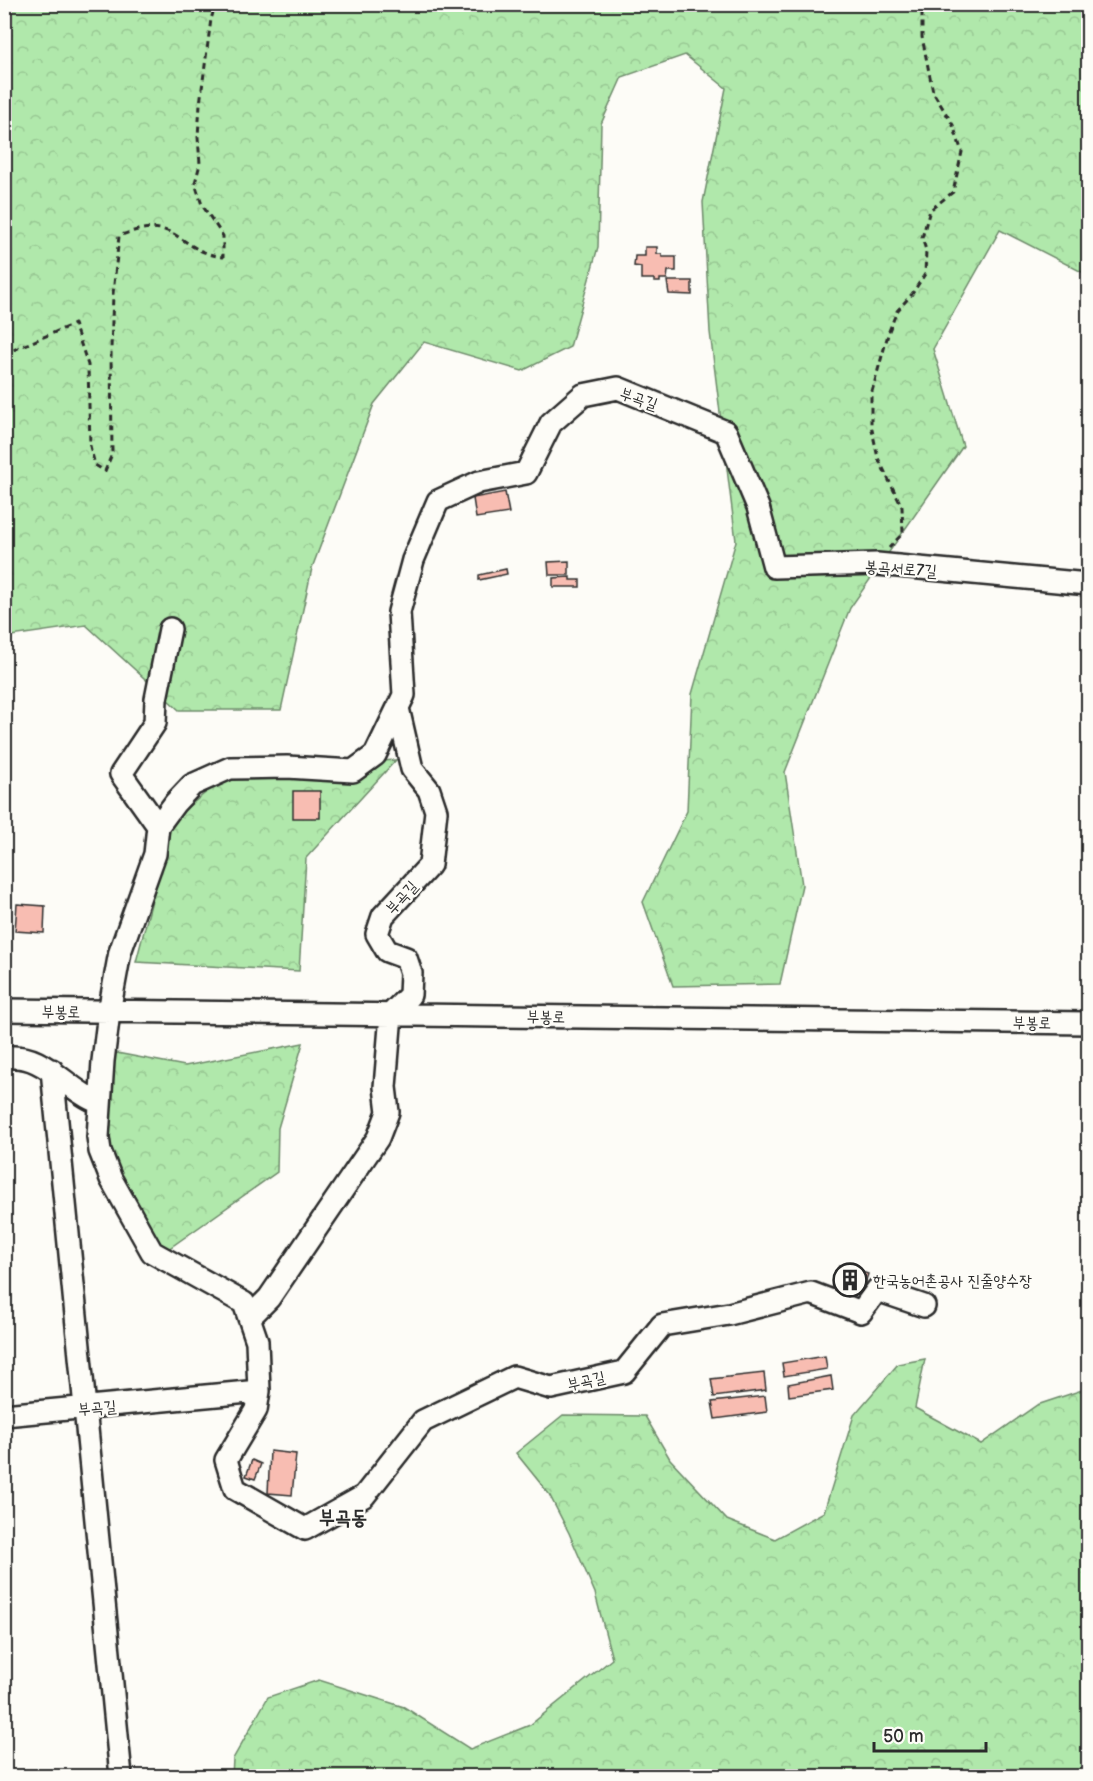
<svg xmlns="http://www.w3.org/2000/svg" width="1093" height="1781" viewBox="0 0 1093 1781" font-family="'Balsamiq Sans','Poor Story',sans-serif">
	<defs>
		<pattern id="forest-crowns" width="20" height="18" patternUnits="userSpaceOnUse" patternTransform="scale(1.5)"><rect width="20" height="18" fill="#b0e8ab"/><path d="M2 6a3 3 0 1 1 6 0M12 15a3 3 0 1 1 6 0" fill="none" stroke="#98c793"/></pattern>
	</defs>
	<rect width="100%" height="100%" fill="#fdfcf7"/>
	<filter id="ink" filterUnits="userSpaceOnUse"><feTurbulence type="fractalNoise" baseFrequency=".0167" numOctaves="2"/><feDisplacementMap in="SourceGraphic" scale="12" xChannelSelector="R" yChannelSelector="G"/><feConvolveMatrix kernelMatrix="1 2 1 2 8 2 1 2 1" color-interpolation-filters="sRGB"/></filter>
	<g filter="url(#ink)">
		<path fill="url(#forest-crowns)" stroke="#6e8a6b" stroke-width="1.5" d="M4,5H1088V280L1084,273L1000,230L933,349L963,446L850,608L785,772L802,885L780,984L673,986L643,902L687,811L692,694L736,541L710,332L703,202L726,88L685,55L622,77L601,124L598,247L570,347L522,371L424,342L374,404L312,568L281,710H179L86,625L5,637Z
			M396,760L306,858L299,971L136,962L173,819L224,778L367,771L383,761Z
			M303,1043L278,1128L277,1172L164,1252L137,1215L103,1135L106,1051L185,1066Z
			M925,1359L915,1408L981,1444L1037,1405L1088,1388V1776H232L233,1759L268,1697L319,1680L404,1707L470,1749L530,1725L612,1659L595,1593L569,1533L549,1494L516,1453L563,1415L645,1416L670,1459L727,1520L775,1539L824,1512L854,1415L898,1364Z"/>
		<path fill="#f8bdb2" stroke="#2b2b2b" stroke-width="1.5" d="M645,247H657V254H662V257H676V271H668L667,279H660V282H654V279H641V267L634,266L635,256H645Z
			M667,281H692V295L669,294Z
			M505,492L509,513L476,518L473,498Z
			M569,561V575H549L548,562Z
			M506,569L507,574L479,580V575Z
			M570,577V580H580V587H553V578Z
			M293,791H320V818H293Z
			M17,904L45,906L44,933L15,931Z
			M839,1265L868,1274L861,1295L833,1286Z
			M825,1356L827,1369L784,1376L782,1363Z
			M764,1373L766,1390L714,1397L711,1379Z
			M831,1376L833,1390L789,1396L788,1384Z
			M765,1396L767,1412L715,1419L712,1402Z
			M270,1451L296,1454L292,1495L268,1493Z
			M252,1460L261,1464L255,1479L246,1476Z"/>
		<g fill="none" stroke-linecap="round" stroke-linejoin="round">
			<defs>
				<path id="minor" d="M158,826L121,774L155,723L156,699L170,629
					M4,1010L1088,1023
					M4,1058C44,1050 66,1091 100,1103
					M52,1070L121,1776
					M249,1318L269,1298L378,1138L388,1112L385,1087L391,1014L410,995L411,973L406,958L387,951L377,934L383,916L430,865L436,811L429,790L412,769L398,708
					M259,1391L256,1410L226,1460L235,1489L305,1529L364,1496L423,1421L514,1377L551,1388L624,1372L662,1325L729,1314L811,1293L861,1312L877,1290L924,1306
					M4,1415L259,1391L257,1341L244,1303L152,1252L111,1179L100,1151L98,1137L103,1061L109,1012L120,952L155,854L158,826L175,803L192,785L230,768L287,767L353,771L375,755L404,695L399,612L413,560L438,501L479,482L526,473L551,423L583,395L618,388L726,432L758,507L774,567L877,564L1088,584"/>
			</defs>
			<use href="#minor" stroke="#2b2b2b" stroke-width="26"/>
			<path stroke="#2b2b2b" stroke-width="3" stroke-dasharray="6 4.5" stroke-linecap="butt" d="M4,354L74,324L88,365L90,446L95,465L105,471L112,454L111,349L113,294L119,236C179,212 176,251 223,257V236L202,205L195,183L200,164L198,137L200,104L211,19L216,4
				M889,548L903,533L902,507L878,458L871,425V395L889,331L897,311L912,294L925,274L926,250L922,238L930,210L953,192L962,152L953,125L933,92L922,37V4"/>
			<use href="#minor" stroke="#fdfcf7" stroke-width="21"/>
		</g>
	</g>
	<defs>
		<symbol id="building-ring" viewBox="-11 -11 22 22"><circle r="9.5" fill="#fdfcf7" stroke="#2b2b2b" stroke-width="1.5"/><path d="M-4-6H4V6H1V3H-1V6H-4ZM-2.5-4.3h1.7v1.8h-1.7ZM.8-4.3h1.7v1.8H.8ZM-2.5-1h1.7V.8h-1.7ZM.8-1h1.7V.8H.8Z" fill="#2b2b2b"/></symbol>
	</defs>
	<g fill-rule="evenodd">
		<use href="#building-ring" x="831" y="1261" width="38" height="38"/>
	</g>
	<g text-anchor="middle" stroke-width="4.5" stroke-linejoin="round" paint-order="stroke">
		<g font-size="16" fill="#2b2b2b" stroke="#fdfcf7">
			<text transform="translate(639 398) rotate(19)" y="6">부곡길</text>
			<text transform="translate(901 568) rotate(4)" y="6">봉곡서로7길</text>
			<text transform="translate(401 897) rotate(-48)" y="6">부곡길</text>
			<text transform="translate(61 1011) rotate(1)" y="6">부봉로</text>
			<text transform="translate(546 1016) rotate(1)" y="6">부봉로</text>
			<text transform="translate(1032 1022) rotate(1)" y="6">부봉로</text>
			<text transform="translate(586 1380) rotate(-13)" y="6">부곡길</text>
			<text transform="translate(97 1407) rotate(-5)" y="6">부곡길</text>
		</g>
		<g font-size="16" fill="#2b2b2b" stroke="#fdfcf7" text-anchor="start">
			<text x="873" y="1286">한국농어촌공사 진줄양수장</text>
		</g>
		<g font-size="20" font-weight="bold" fill="#2b2b2b" stroke="#fdfcf7">
			<text x="343" y="1524">부곡동</text>
		</g>
	</g>
	<rect width="1093" height="1781" fill="none" stroke="#fdfcf7" stroke-width="24"/>
	<rect x="12" y="12" width="1069" height="1757" fill="none" stroke="#2b2b2b" stroke-width="2" filter="url(#ink)"/>
	<path d="M874 1742v9h112v-9" fill="none" stroke="#2b2b2b" stroke-width="3"/>
	<text x="883" y="1742" font-size="18" fill="#2b2b2b" stroke="#fdfcf7" stroke-width="4.5" paint-order="stroke">50 m</text>
</svg>
